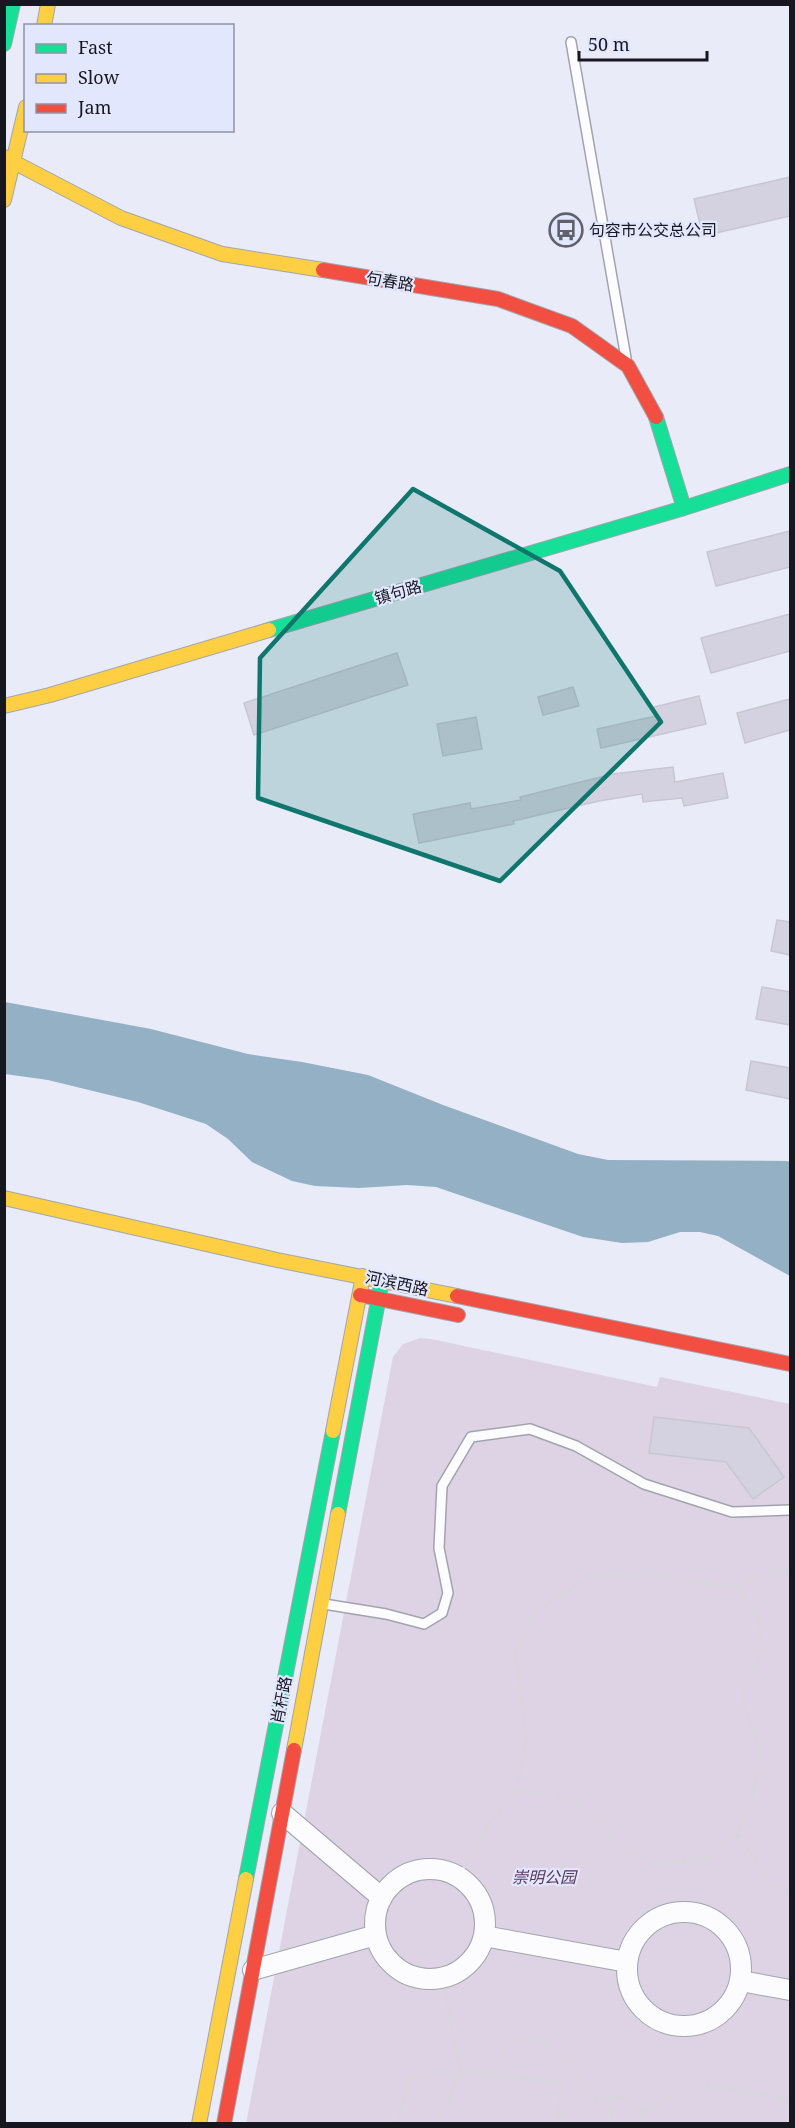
<svg xmlns="http://www.w3.org/2000/svg" width="795" height="2128" viewBox="0 0 795 2128" font-family="'Noto Serif','Noto Sans SC',serif">
	<rect width="100%" height="100%" fill="#e9ebf8"/>
	<path fill="#ddd3e4" d="M420,1338L431,1339L657,1387L660,1377L790,1404V2123L246,2124L393,1357L403,1344Z"/>
	<path fill="#93b0c4" d="M5,1002L151,1029L248,1054L302,1062L368,1075L443,1105L578,1154L608,1160L787,1161L790,1162V1276L718,1236L700,1232H680L648,1242L622,1243L583,1237L436,1187L407,1185L359,1188L315,1186L292,1181L252,1162L228,1139L206,1124L138,1102L48,1080L5,1074Z"/>
	<path fill="#d4d2e0" stroke="#c7c7d1" stroke-width="1.5" d="M790,177V216L703,236L694,199Z
		M790,531V567L716,586L707,552Z
		M790,614V651L711,673L701,638Z
		M397,653L408,685L254,735L244,703Z
		M573,687L579,706L543,715L538,697Z
		M699,696L706,724L601,748L597,729L656,716L654,707Z
		M790,699V730L745,743L737,713Z
		M476,717L482,749L443,756L437,724Z
		M673,767L675,782L723,773L728,798L684,806L682,798L643,802L642,794L599,801L513,821L514,824L419,843L413,814L470,803L471,809L521,800L520,797L613,774Z
		M777,920L790,922V955L771,951Z
		M762,987L790,992V1025L756,1019Z
		M751,1061L790,1068V1099L746,1090Z
		M654,1417L749,1428L784,1477L753,1499L726,1462L649,1453Z"/>
	<g fill="none" stroke-linecap="round" stroke-linejoin="round">
		<defs>
			<path id="lane" d="M571,42L626,358
				M324,1604L386,1614L424,1624L442,1613L448,1593L439,1548L442,1486L471,1437L530,1429L576,1446L644,1484L732,1512L790,1510"/>
			<path id="street" d="M282,1813L382,1898
				M375 1924a55 55 0 1 1 110 0a55 55 0 1 1-110 0Z
				M627 1969a57 57 0 1 1 114 0a57 57 0 1 1-114 0Z
				M484,1936L627,1962
				M253,1970L376,1935
				M741,1981L790,1990"/>
			<path id="fast" d="M4,44L13,4
				M656,417L684,508
				M269,630L684,508L790,474
				M338,1514L382,1280
				M246,1879L333,1431"/>
			<path id="slow" d="M44,26L48,4
				M4,157L121,218L222,254L323,270
				M4,200L26,107
				M4,706L50,695L269,630
				M4,1198L277,1260L457,1296
				M333,1431L363,1276
				M294,1750L338,1514
				M199,2124L246,1879"/>
			<path id="jam" d="M323,270L498,299L572,326L628,366L656,417
				M360,1295L458,1315
				M457,1296L790,1364
				M224,2124L294,1750"/>
		</defs>
		<use href="#lane" stroke="#a2a4ad" stroke-width="12"/>
		<use href="#street" stroke="#a2a4ad" stroke-width="22"/>
		<use href="#fast" stroke="#a2a4ad" stroke-width="16"/>
		<use href="#slow" stroke="#a2a4ad" stroke-width="16"/>
		<use href="#jam" stroke="#a2a4ad" stroke-width="16"/>
		<path stroke="#d7d7db" stroke-width="3" stroke-dasharray="4.5 3" stroke-linecap="butt" d="M517,1792L526,1737L515,1649L535,1612L589,1576L648,1575L737,1588L767,1573L790,1572
			M738,1834L774,1887L790,1889
			M458,1877L491,1823L517,1792L568,1797L598,1819L622,1847L656,1863L703,1859L738,1834L753,1793L761,1754L742,1696L763,1650L757,1611L737,1588
			M489,2075L491,2065L510,2042L537,2039L562,2055L588,2094L613,2106L610,2124
			M600,2100L621,2097L644,2112
			M396,2124L411,2077L461,2072L442,1977
			M431,2124L442,2116L461,2072L560,2082L559,2114L568,2124
			M554,2124L559,2114
			M640,2124L644,2112L693,2083L790,2099"/>
		<use href="#lane" stroke="#fcfcfe" stroke-width="9"/>
		<use href="#street" stroke="#fcfcfe" stroke-width="20"/>
		<use href="#fast" stroke="#16e098" stroke-width="14"/>
		<use href="#slow" stroke="#ffcf43" stroke-width="14"/>
		<use href="#jam" stroke="#f24e42" stroke-width="14"/>
	</g>
	<path fill="#0f766e" fill-opacity="0.2" stroke="#0f766e" stroke-width="4.5" stroke-linejoin="round" d="M413,489L560,571L661,722L500,881L258,798L260,658Z"/>
	<defs>
		<symbol id="bus-ring" viewBox="-11 -11 22 22"><circle r="9.5" fill="#e3e7fe" stroke="#60616b" stroke-width="1.5"/><path d="M-5-6H5V4H4V6H2V4H-2V6H-4V4H-5ZM-3.5-4V0h7V-4ZM-3.5 1.2v1.5H-2V1.2ZM2 1.2v1.5H3.5V1.2Z" fill="#60616b"/></symbol>
	</defs>
	<g fill-rule="evenodd">
		<use href="#bus-ring" x="547" y="211" width="38" height="38"/>
	</g>
	<g text-anchor="middle" stroke-width="4.5" stroke-linejoin="round" paint-order="stroke">
		<g font-size="16" fill="#16171f" stroke="#e3e7fe" text-anchor="start">
			<text x="589" y="236">句容市公交总公司</text>
		</g>
		<g font-size="16" fill="#16171f" stroke="#e3e7fe">
			<text transform="translate(390 281) rotate(9)" y="6">句春路</text>
			<text transform="translate(398 592) rotate(-16)" y="6">镇句路</text>
			<text transform="translate(397 1283) rotate(12)" y="6">河滨西路</text>
			<text transform="translate(281 1700) rotate(-79)" y="6">肖杆路</text>
		</g>
		<g font-size="16" font-style="italic" fill="#5c3560" stroke="#e3e7fe">
			<text x="544" y="1883">崇明公园</text>
		</g>
	</g>
	<rect width="795" height="2128" fill="none" stroke="#16171f" stroke-width="12"/>
	<rect x="24" y="24" width="210" height="108" fill="#e3e7fe" stroke="#9194a5" stroke-width="1.5"/>
	<rect x="36" y="44" width="30" height="9" fill="#16e098" stroke="#9194a5" stroke-width="1.5"/>
	<text x="78" y="54" font-size="18" fill="#16171f">Fast</text>
	<rect x="36" y="74" width="30" height="9" fill="#ffcf43" stroke="#9194a5" stroke-width="1.5"/>
	<text x="78" y="84" font-size="18" fill="#16171f">Slow</text>
	<rect x="36" y="104" width="30" height="9" fill="#f24e42" stroke="#9194a5" stroke-width="1.5"/>
	<text x="78" y="114" font-size="18" fill="#16171f">Jam</text>
	<path d="M579 51v9h128v-9" fill="none" stroke="#16171f" stroke-width="3"/>
	<text x="588" y="51" font-size="18" fill="#16171f" stroke="#e3e7fe" stroke-width="4.5" paint-order="stroke">50 m</text>
</svg>
